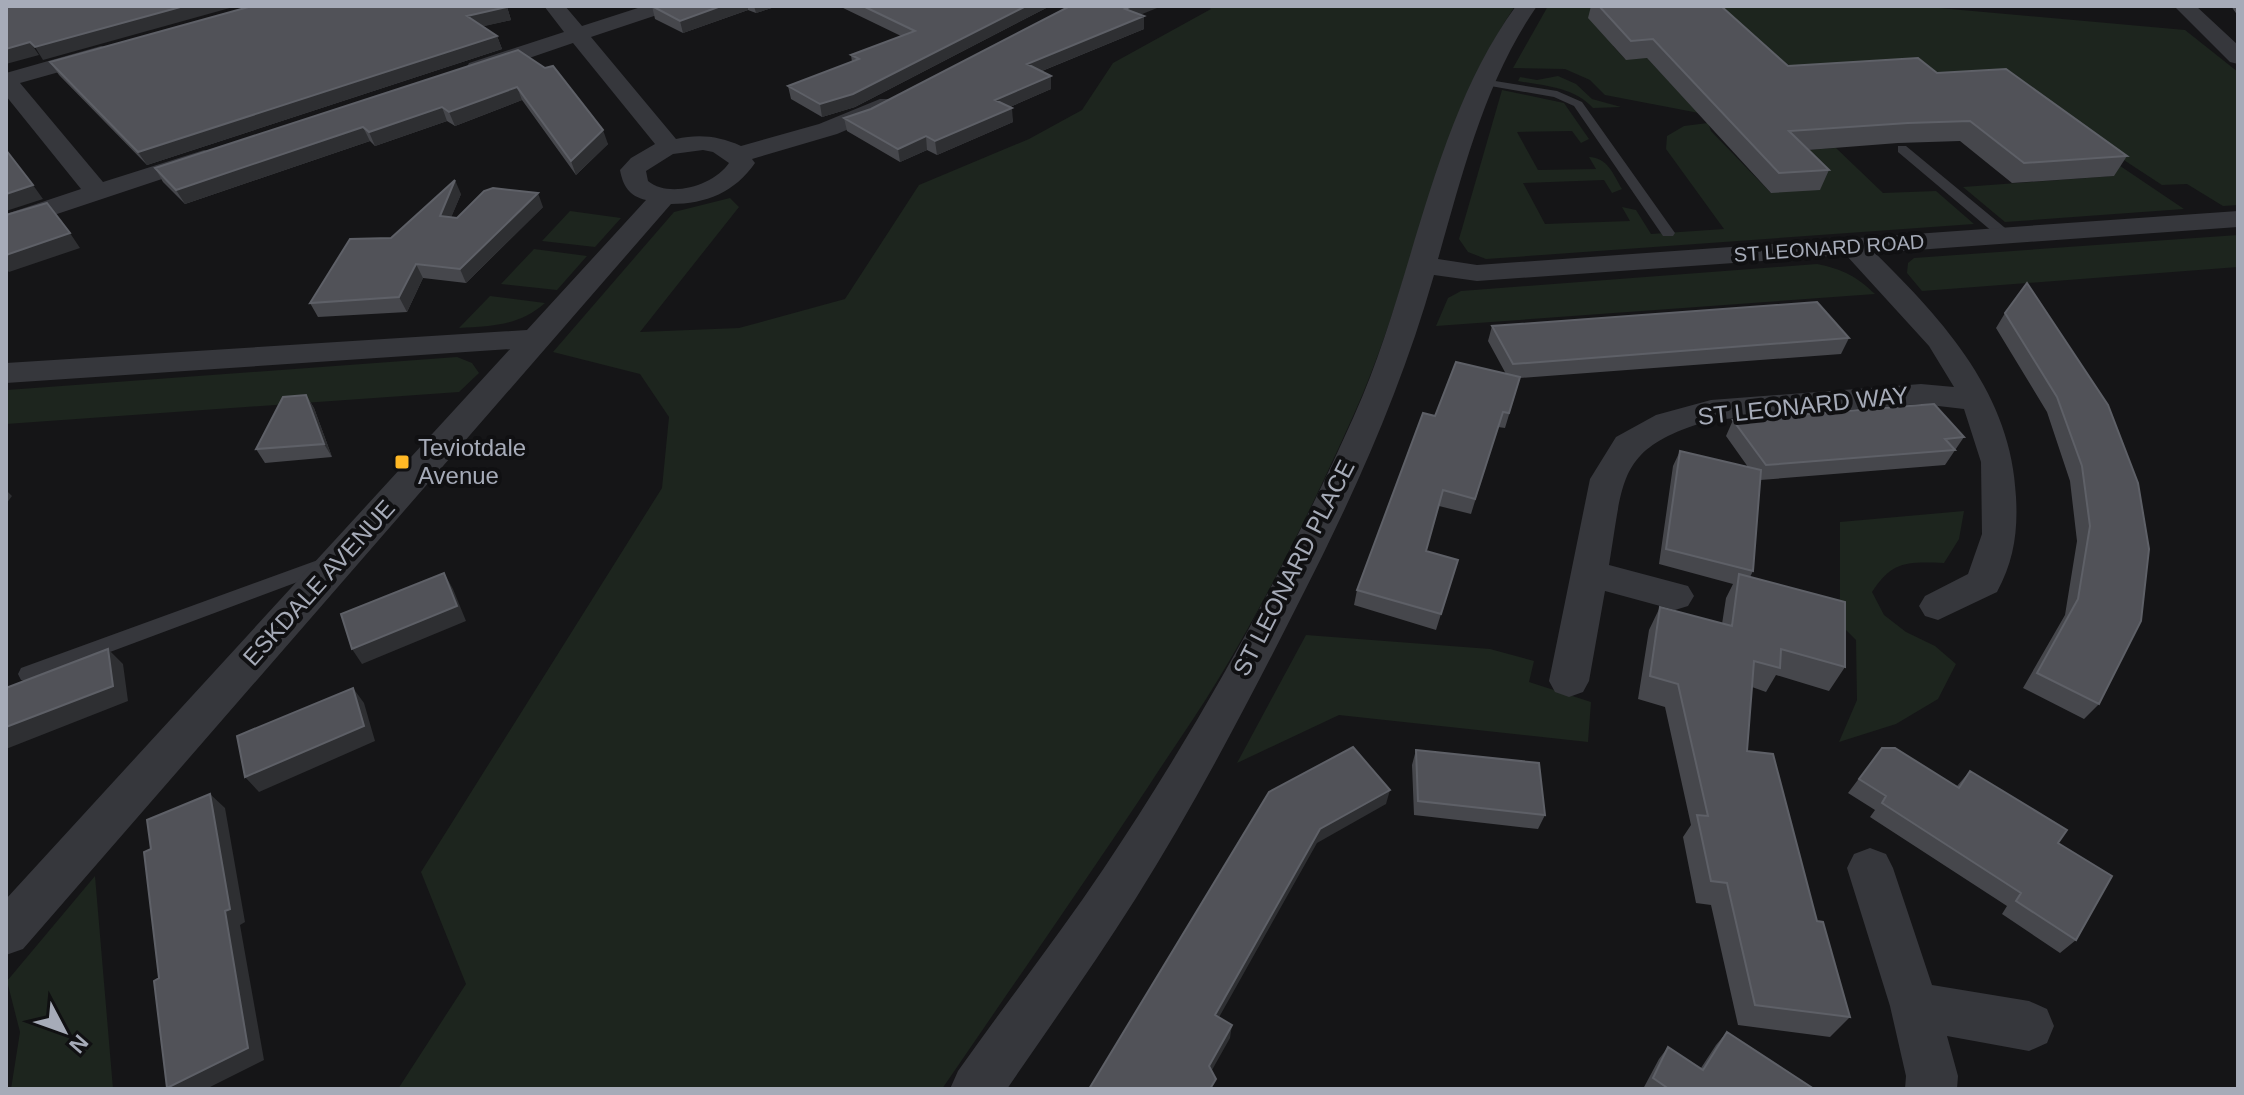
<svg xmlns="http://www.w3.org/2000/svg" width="2244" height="1095" viewBox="0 0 2244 1095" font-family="Helvetica,sans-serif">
	<rect width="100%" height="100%" fill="#151517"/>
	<path fill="#1d251e" d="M1206,6H1515C1432,131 1415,279 1354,414C1314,503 1270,594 1219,678C1197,715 1171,751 1148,787C1080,889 1011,988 942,1089H398L466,984L421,872L662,488L669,417L640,374L553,352L674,212L730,198L739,207L640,332L739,328L845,299L919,185L1029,139L1082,110L1113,63L1211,9Z
		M1548,6H1917L2185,30L2238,72V205L2223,206L2187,184L2162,185L2000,79L1829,82L1635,44L1613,46L1625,59L1647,58L1699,113L1605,95L1590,80L1565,69L1513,68Z
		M1558,76L1576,84L1592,99L1621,107L1593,108C1574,87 1545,86 1518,81L1520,77L1537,80Z
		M1502,90L1564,103L1589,139L1581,143L1572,131L1517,132L1538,170L1596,169L1589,157C1608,158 1613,174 1622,189L1612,193L1604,180L1523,183L1545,224L1630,221L1622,207L1636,210L1651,234L1724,229L1666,149L1667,136L1684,126L1708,123L1711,131L1771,193L1781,152L1836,148L1883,193L1936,191L1974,224L1486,259L1468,252L1459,239Z
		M2055,122L2184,209L2005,222L1963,187L2113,176Z
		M570,211L621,218L595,247L542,241Z
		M2238,235V267L1922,291L1907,273L1908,263L1914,258Z
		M534,249L587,256L557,290L501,284Z
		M1817,264C1843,269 1857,277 1875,294L1436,326L1448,298L1461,291Z
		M490,296L545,303C519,326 492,326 459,328Z
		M457,357L472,363L479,373L459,392L6,424L7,390Z
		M1964,511L1959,539L1944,563C1908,562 1893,560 1872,592L1884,615L1906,632L1935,646L1956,664L1938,699L1896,724L1839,742L1857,700L1856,640L1840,624V522Z
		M1306,635L1490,649L1534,661L1529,682L1591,702L1588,742L1339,715L1237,763Z
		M95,876L113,1089H11L20,1032L7,981Z"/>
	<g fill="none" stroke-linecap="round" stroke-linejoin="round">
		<path fill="#36373c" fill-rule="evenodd" d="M1483,79L1557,91L1582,102L1675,233L1673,236H1663L1574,106L1554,97L1479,84L1477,82Z
			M1898,146H1906L2010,232V238H2000L1898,152Z
			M329,556L338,563L335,568L35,680L28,682L21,680L18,674L21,668Z"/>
		<path fill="#36373c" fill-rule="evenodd" d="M544,6H565L582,26L644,6H675L672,10L591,37L676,139C699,134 719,136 741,146L819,124L880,99H896L900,104L896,109L837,134L752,159L755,163C735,192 706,204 671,204L23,949L6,955V899L510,349L6,383V363L527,330L646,200C629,196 623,186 620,170L631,158L655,144L573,43L485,73H469L466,68L469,63L564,32ZM703,150L713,152L729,163C714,185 670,199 648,181L646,171L673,154Z
			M1516,6H1537C1485,81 1463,172 1438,259L1477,265L2238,211V227L1875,253C1944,321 2012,395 2016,497C2018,531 2014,561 1997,592L1938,620L1925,616L1919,606L1925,596L1968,574L1982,534L1981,462L1964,409L1921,404L1712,420C1616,447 1624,478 1609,565L1688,586L1694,596L1688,606L1675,610L1605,591L1589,681L1583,692L1569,697L1555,692L1549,681L1590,479L1616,437L1656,415L1711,400L1921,384L1954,387L1929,346L1846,255L1477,281L1434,275C1401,391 1352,499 1297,606C1247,705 1195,804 1136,898C1095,963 1050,1026 1007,1089H950L958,1071C1006,1003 1057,938 1104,868C1199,726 1284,573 1354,416C1413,286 1431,122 1516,6Z
			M2174,6H2196L2238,45V64L2230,62Z
			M101,46L109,48L112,53L109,58L20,83L103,182L204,150L213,152L216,157L213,162L6,231V214L81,189L6,96V73Z
			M1870,848L1886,854L1893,868L1932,985L2029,1001L2047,1009L2054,1026L2047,1043L2029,1051L1947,1036L1958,1076L1957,1089H1905L1906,1076L1890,1006L1847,868L1854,854Z"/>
	</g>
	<path fill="#46474c" d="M652,6H778L756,13L748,10L683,33L655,19Z
		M839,6H1050L855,107L822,117L791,99L788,86L852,62L851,55L901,36Z
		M1591,6H1721L1788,66L1937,73L2127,156L2114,176L2012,183L1960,141L1898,143L1808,150L1829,170L1820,190L1771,193L1647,58L1626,60L1588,18Z
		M2231,6H2238V16Z
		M507,7L511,20L483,26L497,36L502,49L147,165L59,75L50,62Z
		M1141,15L1144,29L1042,71L1051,76V89L1010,107L1013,122L937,155L927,150L900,162L847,131L844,118Z
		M518,50L608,144L576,175L522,100L455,126L447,121L375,146L370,141L185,204L163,182L155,168Z
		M461,194L451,217L457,218L543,207L466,283L423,278L407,312L318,317L310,303L391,238Z
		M2005,313L2108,405L2099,704L2084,719L2023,688L2065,615L2077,541L2070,481L2047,412L1996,328Z
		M1492,326L1849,338L1841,354L1520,378L1505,428L1498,427L1471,514L1439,506L1426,551L1458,560L1436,630L1354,605L1357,590L1435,416L1506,374L1488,341Z
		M306,395L314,408L332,457L265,463L256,449Z
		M1733,420L1964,437L1945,465L1760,480L1753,571L1750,577L1845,667L1829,691L1776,675L1766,692L1752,687L1747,751L1817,921L1850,1017L1830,1037L1738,1025L1711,905L1696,903L1683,837L1691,825L1665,707L1638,699L1649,630L1660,607L1722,624L1726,598L1733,584L1659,564L1673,466L1680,451L1748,467L1726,436Z
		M1882,748L1957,786L1970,771L2058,843L2076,940L2060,953L2002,914L2007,906L1870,817L1875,810L1848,793Z
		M1416,750L1545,815L1538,829L1414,815L1412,765Z
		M1727,1032L1814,1089H1643L1659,1059L1668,1047L1701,1068L1716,1045Z"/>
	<path fill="#2e2f32" d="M184,6H237L43,60L35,47Z
		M721,6H748V10L683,33L680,21Z
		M754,6H778L756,13Z
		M1026,6H1050L855,107L822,117L820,104Z
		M1132,6H1162L1125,21V9Z
		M507,7L511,20L472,29L467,16Z
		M1144,16V29L1027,77V64Z
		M497,36L502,49L147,165L138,152Z
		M30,42L39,55L6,64V49Z
		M1051,76V89L996,113L995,100Z
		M517,87L522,100L455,126L449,112Z
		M442,107L447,121L375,146L369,132Z
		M1012,108L1013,122L937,155L935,141Z
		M363,127L370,141L185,204L176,190Z
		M603,130L608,144L576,175L571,161Z
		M926,136L927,150L900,162L898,149Z
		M455,180L461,194L446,230L440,216Z
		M33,185L43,199L6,211V194Z
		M538,193L543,207L466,283L460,269Z
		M70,233L80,248L9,272L6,269V255Z
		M416,264L423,278L407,312L399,297Z
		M306,395L314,408L332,457L324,444Z
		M6,490L12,496L6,504Z
		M444,573L453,589L466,621L362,664L352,649Z
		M108,649L123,664L128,701L6,749V727Z
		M353,688L364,703L375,741L259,792L245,777Z
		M1390,790L1386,804L1317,843L1213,1028L1215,1015L1320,829Z
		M210,794L225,808L245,922L240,925L264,1060L206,1089H168L167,1088L225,911Z
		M1232,1025L1230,1038L1207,1079L1209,1066Z"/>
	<path fill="#515258" stroke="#5e6067" stroke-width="2" d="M6,6H184L35,47L30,42L6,49Z
		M252,6H506L507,7L467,16L497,36L138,152L50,62Z
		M652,6H721L680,21Z
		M863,6H1026L853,94L820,104L788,86L859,59L851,55L915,31Z
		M1070,6H1132L1125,9L1144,16L1027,64L1051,76L995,100L1012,108L935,141L926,136L898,149L844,118L871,109Z
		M1599,6H1721L1788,66L1918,58L1937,73L2006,69L2127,156L2024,163L1970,121L1908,123L1789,131L1829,170L1779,173L1653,39L1631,41Z
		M518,50L545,68L553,66L603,130L571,161L517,87L449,112L442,107L369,132L363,127L176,190L155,168Z
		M6,150L33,185L6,194Z
		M455,180L440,216L457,218L484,191L493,188L538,193L460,269L416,264L399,297L310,303L350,239L391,238Z
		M47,203L70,233L6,255V215Z
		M2027,283L2108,405L2138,483L2149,549L2141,621L2099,704L2037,673L2078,599L2090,526L2082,466L2057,397L2005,313Z
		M1817,302L1849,338L1513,364L1492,326Z
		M1456,362L1520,377L1509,413L1503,412L1475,499L1443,490L1426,551L1458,560L1441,614L1357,590L1423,413L1435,416Z
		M306,395L324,444L256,449L283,397Z
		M1934,404L1964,437L1945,439L1955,450L1766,465L1733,420Z
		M1680,451L1761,470L1753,571L1666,549Z
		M444,573L457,606L352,649L341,614Z
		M1739,574L1845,602V667L1781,649L1780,668L1754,661L1747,751L1773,754L1817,921L1823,922L1850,1017L1755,1005L1727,883L1711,881L1697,815L1708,816L1678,684L1650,676L1660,607L1732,626Z
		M108,649L113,686L6,727V688Z
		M353,688L364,726L245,777L237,736Z
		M1353,747L1390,790L1320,829L1215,1015L1232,1025L1209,1066L1216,1079L1210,1089H1089L1269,792Z
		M1882,748H1895L1959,788L1970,771L2067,830L2058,843L2112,876L2076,940L2016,901L2021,893L1882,803L1886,796L1859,779Z
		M1416,750L1539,763L1545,815L1418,801Z
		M210,794L230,909L225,911L248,1048L167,1088L154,981L159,978L144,852L151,849L147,820Z
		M1727,1032L1814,1089H1669L1653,1078L1668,1047L1703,1070Z"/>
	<rect fill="#ffb825" stroke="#101012" stroke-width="3" x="394" y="454" width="16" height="16" rx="4"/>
	<g text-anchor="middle" stroke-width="8" stroke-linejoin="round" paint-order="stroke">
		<g font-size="20" fill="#a6abb8" stroke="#101012">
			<text transform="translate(1829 248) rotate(-4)" y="7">ST LEONARD ROAD</text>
		</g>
		<g font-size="24" fill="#a6abb8" stroke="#101012">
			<text transform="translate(1803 406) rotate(-6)" y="8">ST LEONARD WAY</text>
			<text transform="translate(1294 568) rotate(-63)" y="8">ST LEONARD PLACE</text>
			<text transform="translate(319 583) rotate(-48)" y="8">ESKDALE AVENUE</text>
		</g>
		<g font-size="24" fill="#a6abb8" stroke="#101012" text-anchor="start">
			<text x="418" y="456">Teviotdale<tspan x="418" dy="28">Avenue</tspan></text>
		</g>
	</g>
	<rect width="2244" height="1095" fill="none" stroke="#a6abb8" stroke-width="16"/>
	<g transform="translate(64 1031) rotate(131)" stroke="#101012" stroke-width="6" paint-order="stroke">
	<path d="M0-6L14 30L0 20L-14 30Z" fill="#a6abb8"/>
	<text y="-12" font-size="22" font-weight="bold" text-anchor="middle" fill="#a6abb8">N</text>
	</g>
</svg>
